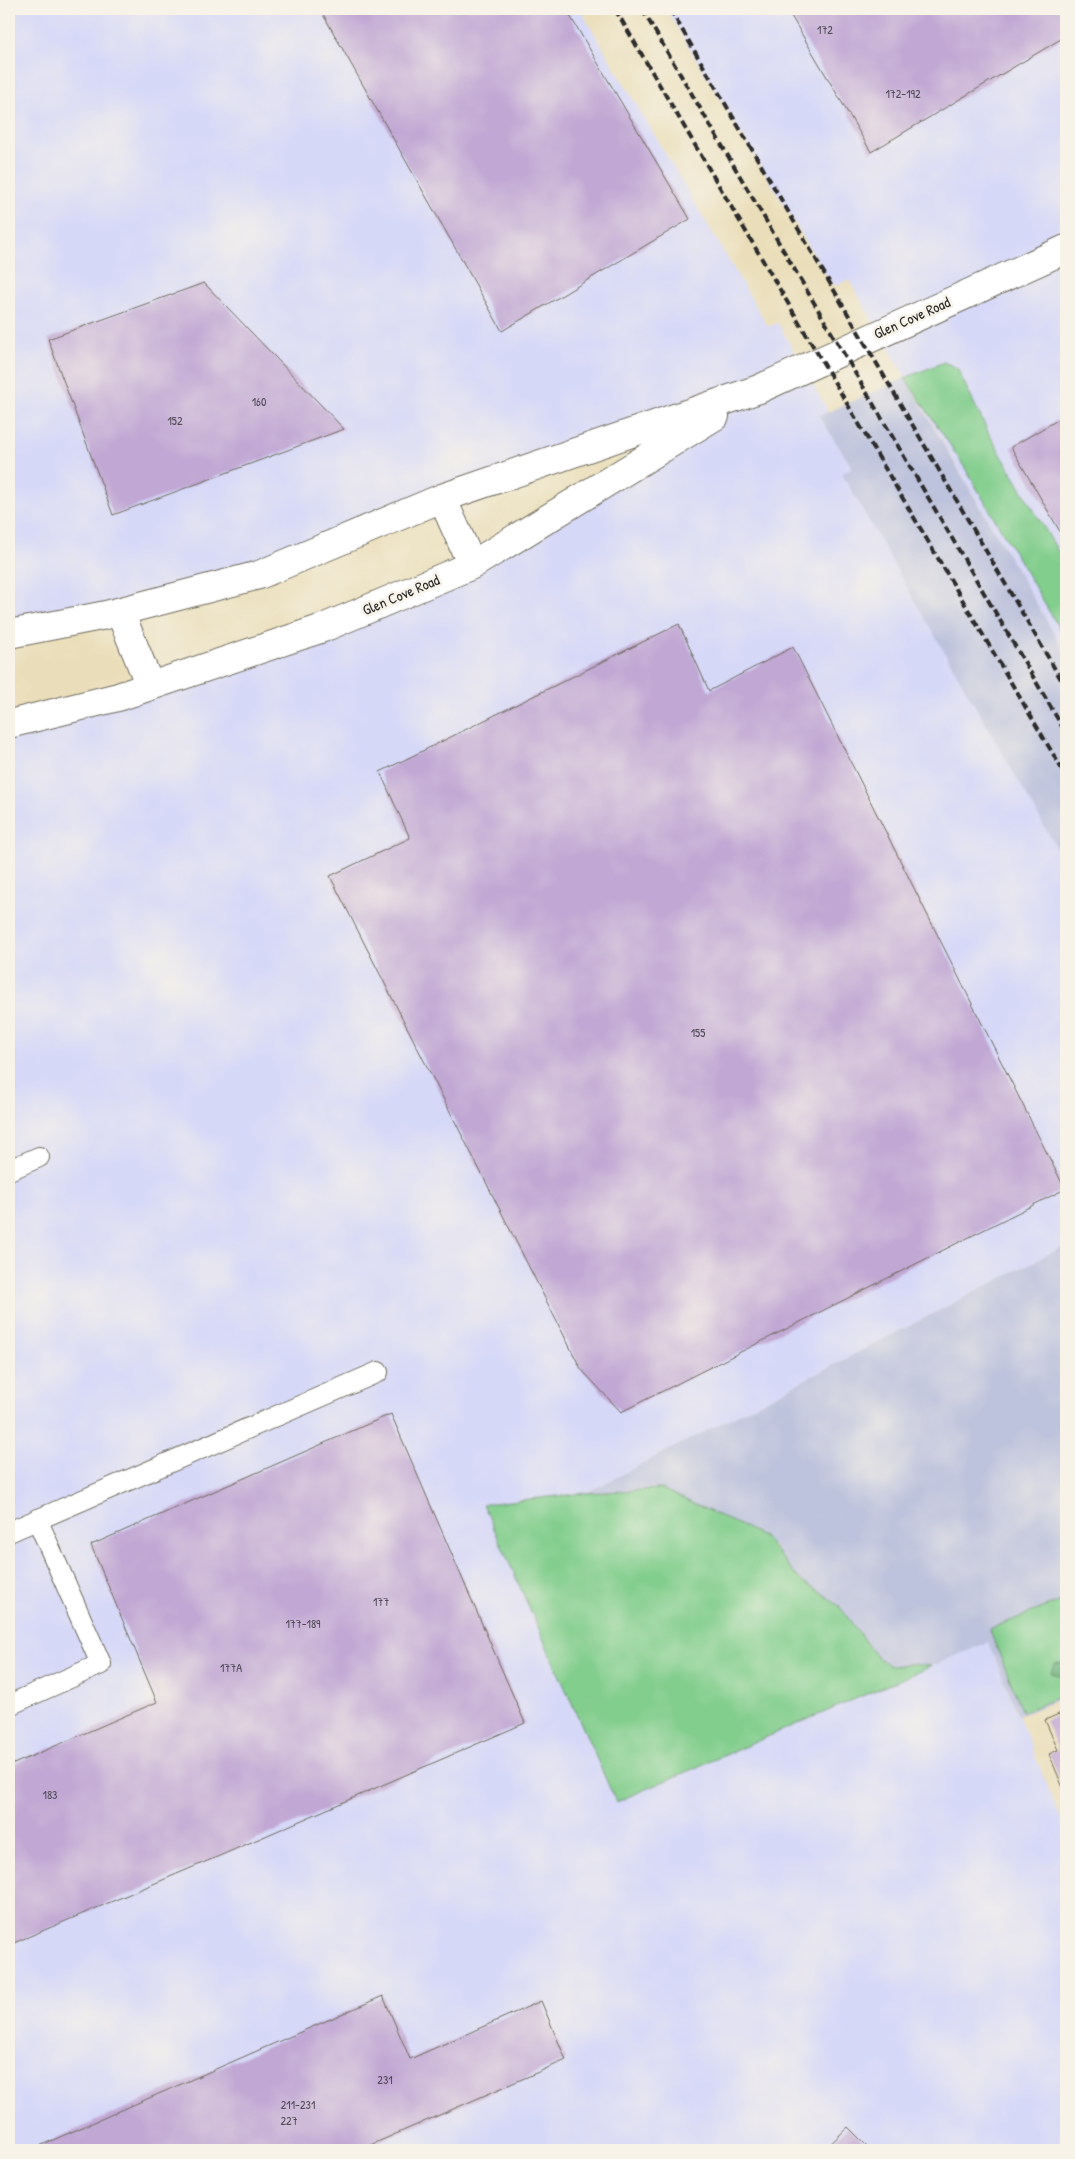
<svg xmlns="http://www.w3.org/2000/svg" width="1075" height="2159" viewBox="0 0 1075 2159" font-family="'Patrick Hand',sans-serif">
	<rect width="100%" height="100%" fill="#f7f3e8"/>
	<filter id="ink" filterUnits="userSpaceOnUse"><feTurbulence type="fractalNoise" baseFrequency=".02" numOctaves="2"/><feDisplacementMap in="SourceGraphic" scale="10" xChannelSelector="R" yChannelSelector="G"/><feConvolveMatrix kernelMatrix="1 2 1 2 8 2 1 2 1" color-interpolation-filters="sRGB"/></filter>
	<filter id="wash" filterUnits="userSpaceOnUse"><feTurbulence type="fractalNoise" baseFrequency=".0096" numOctaves="4" result="noise"/><feDisplacementMap in="SourceGraphic" scale="20" xChannelSelector="R" yChannelSelector="G"/><feGaussianBlur stdDeviation="1.12" result="paint"/><feColorMatrix in="noise" values="0 0 0 0 0 0 0 0 0 0 0 0 0 0 0 0 0 1.4 0 .05"/><feComposite in="paint" operator="in"/></filter>
	<g filter="url(#wash)">
		<rect width="100%" height="100%" fill="#eadeba"/>
		<path fill="#d6d8f8" d="M9,9H580L768,327L778,323L828,411L819,416L852,467L1066,853V1245L586,1493L483,1504L988,1642L1066,1831V2143L1059,2150H9V727L319,635L757,391L258,574L9,632Z
			M666,9H1066V654L849,280L833,286Z"/>
		<path fill="#bec3dd" d="M905,378L1066,654V864L842,474L852,467L819,416Z
			M1066,1245V1697L1019,1716L988,1642L932,1666L909,1664L889,1666L874,1654L840,1607L821,1592L802,1582L782,1560L774,1547L662,1489L586,1493Z"/>
		<path fill="#82ce8d" stroke="#567c5c" d="M944,362L957,368L988,432L1066,565V640L962,463L905,378Z
			M662,1489L763,1536L802,1582L821,1592L840,1607L874,1654L889,1666L909,1664L932,1666L616,1802L483,1504L586,1493Z
			M1066,1599V1694L1023,1712L989,1629Z"/>
		<path fill="#69b178" stroke="#4a6e52" d="M1066,1662V1679L1051,1673L1054,1664Z"/>
		<g id="blocks">
			<path fill="#c1a8d4" d="M320,9H566L690,219L502,331Z
				M787,9H1066V36L871,152Z
				M204,283L344,429L113,515L48,339Z
				M1066,415V542L1011,447Z
				M679,624L709,691L793,647L1065,1189L621,1412L581,1369L330,876L410,838L380,772Z
				M391,1414L525,1723L224,1854L9,1945V1766L157,1702L91,1545Z
				M1066,1711V1795L1049,1754L1058,1750L1045,1720Z
				M383,1996L410,2059L541,2001L566,2060L359,2150H30Z
				M848,2127L871,2150H824Z"/>
		</g>
	</g>
	<g filter="url(#ink)">
		<use href="#blocks" fill-opacity="0" stroke="#6e6a5d" stroke-width="1"/>
		<g fill="none" stroke-linecap="round" stroke-linejoin="round">
			<defs>
				<path id="service" d="M9,1170L39,1157
					M9,1532L378,1372
					M9,1705L101,1664L37,1519"/>
				<path id="primary" d="M442,498L472,565
					M120,612L150,686
					M9,634L106,615L259,575L442,498L759,389L1066,249
					M9,724L118,697L323,628L472,565L715,416"/>
			</defs>
			<use href="#service" stroke="#6e6a5d" stroke-width="22"/>
			<use href="#primary" stroke="#6e6a5d" stroke-width="30"/>
			<use href="#service" stroke="#fff" stroke-width="20"/>
			<use href="#primary" stroke="#fff" stroke-width="28"/>
			<path stroke="#2b2b2b" stroke-width="4" stroke-dasharray="8 4" stroke-linecap="butt" d="M615,9L1066,776
				M642,9L1066,733
				M670,9L1066,688"/>
		</g>
	</g>
	<g text-anchor="middle" stroke-width="5" stroke-linejoin="round" paint-order="stroke">
		<g font-size="12" fill="#504a55">
			<text x="825" y="34">172</text>
			<text x="903" y="98">172-192</text>
			<text x="259" y="406">160</text>
			<text x="175" y="425">152</text>
			<text x="698" y="1037">155</text>
			<text x="381" y="1606">177</text>
			<text x="303" y="1628">177-189</text>
			<text x="231" y="1672">177A</text>
			<text x="50" y="1799">183</text>
			<text x="385" y="2084">231</text>
			<text x="298" y="2109">211-231</text>
			<text x="289" y="2125">227</text>
		</g>
		<g font-size="15" fill="#2b2b2b" stroke="#f7f3e8">
			<text transform="translate(912 318) rotate(-24)" y="5">Glen Cove Road</text>
			<text transform="translate(401 595) rotate(-23)" y="5">Glen Cove Road</text>
		</g>
	</g>
	<rect width="1075" height="2159" fill="none" stroke="#f7f3e8" stroke-width="30"/>
</svg>
